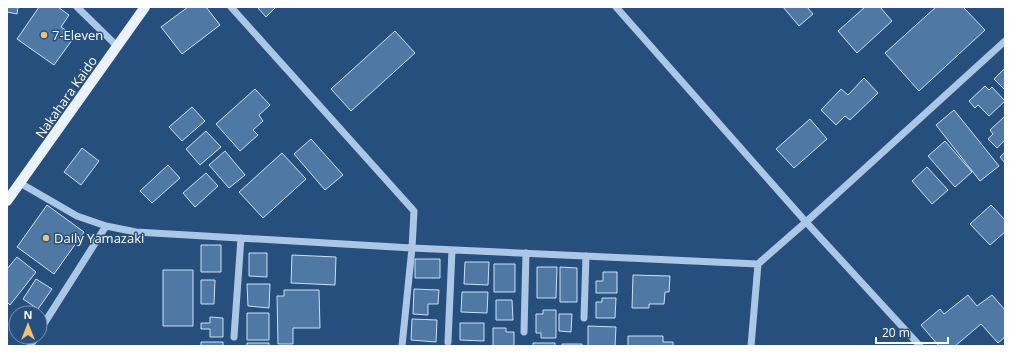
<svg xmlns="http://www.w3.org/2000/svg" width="1012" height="353" viewBox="0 0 1012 353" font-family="'Open Sans',sans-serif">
	<rect width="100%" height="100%" fill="#264f7d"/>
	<path fill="#4f78a5" stroke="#cee0f4" d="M7,7H18L17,14L7,12Z
		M39,7H58L69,15L61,27L75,36L54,65L17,39Z
		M188,7H206L220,25L182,54L161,27Z
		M257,7H276L266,17Z
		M783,7H807L813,14L799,26Z
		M865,7H880L892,21L857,53L838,31Z
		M936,7H963L985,30L919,91L885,53Z
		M395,31L415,53L351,111L331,89Z
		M1005,68V90L994,79Z
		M864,78L878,93L850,120L845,116L836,125L821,110L841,89L848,95Z
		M985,86L989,90L992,87L1005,101L989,116L978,105L975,108L969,101Z
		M255,89L270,105L259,115L263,121L253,130L258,135L240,151L216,124Z
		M192,107L205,121L182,141L169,127Z
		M954,110L999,166L980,181L936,125Z
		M1005,116V140L997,148L988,139L993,134L990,130Z
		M810,119L827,139L794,168L776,149Z
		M206,131L221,147L200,165L186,149Z
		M311,139L343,175L325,190L294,154Z
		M945,141L972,172L955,187L928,156Z
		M82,148L99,161L81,185L64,172Z
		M225,151L245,175L229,188L209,165Z
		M1005,152V163L1000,157Z
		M282,153L306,179L263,218L239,192Z
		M168,165L180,178L152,203L140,191Z
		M927,167L948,190L932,204L912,181Z
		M206,173L218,186L195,207L183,193Z
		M47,205L84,232L54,274L17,247Z
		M991,205L1005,220V232L990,245L970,224Z
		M201,245H221V272H201Z
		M249,253H267V277L249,276Z
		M292,255L336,257L335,285L291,283Z
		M17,257L36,272L10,305L7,302V269Z
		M415,259H440V278H415Z
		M465,262H489L488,285L464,284Z
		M494,264H515V292H494Z
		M537,267H557L556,298H537Z
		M560,267L577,268V302H560Z
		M163,270H193V326H163Z
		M603,272H617V293H596V281H603Z
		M633,275L670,276L669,292H665L664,304H649V308H632Z
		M36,279L52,289L38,309L23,299Z
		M201,280H215L214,304H201Z
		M247,284H270L269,308L248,306Z
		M414,289L439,290L438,304H428V315L413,314Z
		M284,290H319L320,328H293V344H278L277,296H284Z
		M462,292H488L487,313L461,312Z
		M968,295L977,306L992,295L1005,310V337L998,343L981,324L955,346H939L921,325L940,309L944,314Z
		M602,298H616L615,318H596V302H602Z
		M496,300H512L513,320H496Z
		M543,310H556V338H541V333H536V314H543Z
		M247,313H269V340H247Z
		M559,314H572L571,332L559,331Z
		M210,317L223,318V337H210V329H201V323H210Z
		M412,319L437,320L436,342L411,340Z
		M460,323H484V341L460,340Z
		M588,326L616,327L615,346H588Z
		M493,328H506V332H514V346H493Z
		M628,336H663V342H673V346H628Z
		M201,342H223V346H201Z
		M247,343H269V346H247Z
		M533,343H555V346H533Z
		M562,344H582V346H562Z"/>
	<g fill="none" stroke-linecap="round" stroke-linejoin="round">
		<path stroke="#abc7e5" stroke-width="7" d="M77,7L117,46
			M231,7L414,211L412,248L402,346
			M616,7L806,222L920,346
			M20,183L77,216L106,226L136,232L412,248L758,264
			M584,318L586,256
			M40,330L106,226
			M524,332L526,253
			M234,337L241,238
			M448,342L452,250
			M30,346L36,337
			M751,346L758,264L806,222L1005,41"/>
		<path stroke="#ebf2fd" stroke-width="10" d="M7,201L145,7"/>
	</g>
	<g fill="#edc570" stroke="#264f7d" stroke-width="1.5">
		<circle cx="44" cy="35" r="4"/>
		<circle cx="46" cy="238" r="4"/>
	</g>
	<g text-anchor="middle" stroke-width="3" stroke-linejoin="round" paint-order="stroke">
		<g font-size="13" fill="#fff" stroke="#264f7d" text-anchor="start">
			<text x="52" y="40">7-Eleven</text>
			<text x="54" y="243">Daily Yamazaki</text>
		</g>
		<g font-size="13" fill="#fff" stroke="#264f7d">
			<text transform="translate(66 97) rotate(-55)" y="5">Nakahara Kaido</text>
		</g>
	</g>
	<rect width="1012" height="353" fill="none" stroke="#ffffff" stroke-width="16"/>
	<g transform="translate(28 325)"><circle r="19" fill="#264f7d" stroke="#7d95b1"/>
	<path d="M0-3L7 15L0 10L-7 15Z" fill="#edc570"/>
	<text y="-6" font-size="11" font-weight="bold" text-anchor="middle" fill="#ffffff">N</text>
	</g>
	<path d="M876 337v6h72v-6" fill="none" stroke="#ffffff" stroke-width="2"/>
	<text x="882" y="337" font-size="12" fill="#ffffff" stroke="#264f7d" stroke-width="3" paint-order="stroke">20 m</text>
</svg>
